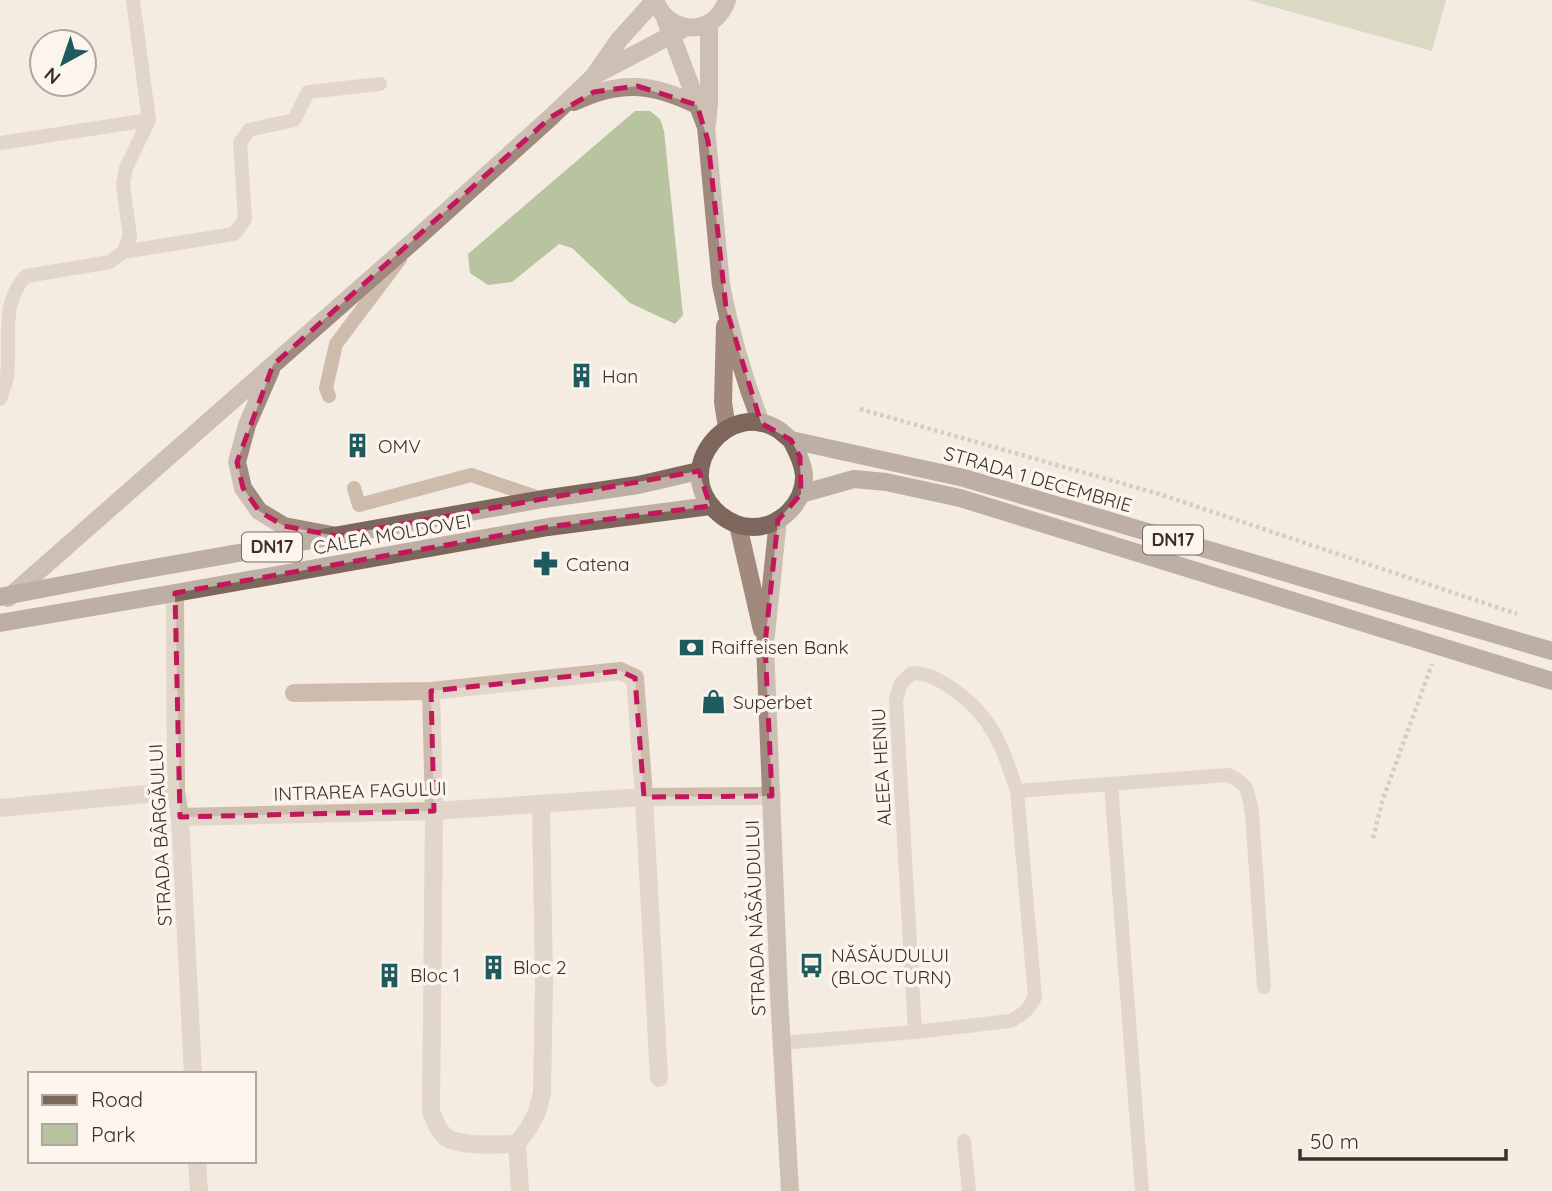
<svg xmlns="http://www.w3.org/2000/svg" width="1552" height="1191" viewBox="0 0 1552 1191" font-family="Quicksand,sans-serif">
	<rect width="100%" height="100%" fill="#f4ebe1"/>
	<path fill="#b8c4a0" d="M1248,0H1446L1432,51Z
		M635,111H650L660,119L664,131L683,315L675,324L630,303L572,248L559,244L512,282L488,285L470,273L468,254Z"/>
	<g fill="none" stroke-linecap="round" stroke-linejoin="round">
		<path stroke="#b9a596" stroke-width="4.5" stroke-dasharray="3.5 3.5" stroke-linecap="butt" d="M860,409L1159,494L1517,614
			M1373,838L1383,799L1432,664"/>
		<path stroke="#cdbbac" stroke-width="14" d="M0,143L149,120L133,0
			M123,252L234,234L245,219L240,143L249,130L294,120L308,92L380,84
			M329,396L326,388L336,344L400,259
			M0,399C2,392 6,384 7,377C11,338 0,303 26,276L110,262L123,252L130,237L123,185L126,168L149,120
			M354,488L359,505L471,475L542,499
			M1111,784L1142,1191
			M915,1032L896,700L901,683L912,673C927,673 938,679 951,688C992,715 1002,746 1017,791L1228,775C1249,784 1248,792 1252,813L1264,987
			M781,1043L915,1032L1010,1021C1023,1015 1029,1009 1035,997L1017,791
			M964,1141L969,1191"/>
		<path stroke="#cdbbac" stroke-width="18" d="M175,593L176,791L180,817L193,1074
			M294,693L431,691
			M0,808L176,791
			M180,817L434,811L644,797L772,796
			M517,1144L528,1129L537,1112L542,1093L544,983L541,805
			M197,1161L199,1191
			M520,1191L517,1144C498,1144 466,1147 449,1139C439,1134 435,1121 431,1111L434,811L431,691L620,671L635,678L644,797L659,1078"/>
		<path stroke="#a18a7d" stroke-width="18" d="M665,18L706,127L721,285C730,331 744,379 761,423
			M597,74L681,30
			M574,102C620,80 652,83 697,105
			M707,124L709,103V23
			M725,326L723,402L727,428
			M271,370L247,425L237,462L243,488L259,511L284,526L332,535
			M778,520L765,644L779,995L790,1191
			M738,525L762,630
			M8,598L417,238L551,117L593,77L619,40L655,0C668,36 715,37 727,0"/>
		<path stroke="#7d675c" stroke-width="18" d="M791,440C797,451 803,463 804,475C805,503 780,527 753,527C738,527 725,520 715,510C672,468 729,398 779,430C783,433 787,437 791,440L964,478L1552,651
			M801,494L854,479L886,482L960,498L1552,681
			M0,597L125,573L543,499L638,485L699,471
			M0,623L175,593L548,527L710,506"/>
	</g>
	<path d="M0 0H1552V1191H0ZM637,86L697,105L708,141L726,308L761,423L791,440L800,457L801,494L778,520L765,644L772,796L644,797L635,678L620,671L431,691L434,811L180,817L175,593L548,527L710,506L699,471L336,536L284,526L259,511L243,488L237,462L273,365L551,117L594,92Z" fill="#f4ebe1" fill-opacity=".55" fill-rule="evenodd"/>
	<path fill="none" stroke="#c2185b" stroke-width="5" stroke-dasharray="14 9" stroke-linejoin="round" d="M637,86L697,105L708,141L726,308L761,423L791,440L800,457L801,494L778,520L765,644L772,796L644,797L635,678L620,671L431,691L434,811L180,817L175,593L548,527L710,506L699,471L336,536L284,526L259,511L243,488L237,462L273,365L551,117L594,92Z"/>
	<defs>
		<symbol id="building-bare" viewBox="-9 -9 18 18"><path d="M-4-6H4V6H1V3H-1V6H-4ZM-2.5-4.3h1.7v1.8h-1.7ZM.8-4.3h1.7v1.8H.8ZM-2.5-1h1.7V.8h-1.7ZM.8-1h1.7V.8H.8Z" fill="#1f5a5e" stroke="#fbf5ee" stroke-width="2.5" paint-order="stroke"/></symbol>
		<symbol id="pharmacy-bare" viewBox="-9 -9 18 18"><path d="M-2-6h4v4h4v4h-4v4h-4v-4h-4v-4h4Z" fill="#1f5a5e" stroke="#fbf5ee" stroke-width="2.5" paint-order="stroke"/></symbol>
		<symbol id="bank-bare" viewBox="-9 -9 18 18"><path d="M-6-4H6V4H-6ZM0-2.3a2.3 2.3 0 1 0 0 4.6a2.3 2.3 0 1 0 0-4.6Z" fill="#1f5a5e" stroke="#fbf5ee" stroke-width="2.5" paint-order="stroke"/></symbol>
		<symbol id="shop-bare" viewBox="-9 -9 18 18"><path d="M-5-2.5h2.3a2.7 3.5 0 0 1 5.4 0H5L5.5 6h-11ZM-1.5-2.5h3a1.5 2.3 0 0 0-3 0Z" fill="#1f5a5e" stroke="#fbf5ee" stroke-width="2.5" paint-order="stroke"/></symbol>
		<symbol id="bus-bare" viewBox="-9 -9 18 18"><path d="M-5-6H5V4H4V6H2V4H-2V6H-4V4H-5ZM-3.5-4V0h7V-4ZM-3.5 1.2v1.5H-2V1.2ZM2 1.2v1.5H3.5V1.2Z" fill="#1f5a5e" stroke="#fbf5ee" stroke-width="2.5" paint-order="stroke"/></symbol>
	</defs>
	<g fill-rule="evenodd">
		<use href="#building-bare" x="564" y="358" width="35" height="35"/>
		<use href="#building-bare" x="340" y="428" width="35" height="35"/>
		<use href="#pharmacy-bare" x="528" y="546" width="35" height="35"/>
		<use href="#bank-bare" x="674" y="630" width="35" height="35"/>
		<use href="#shop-bare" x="696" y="684" width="35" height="35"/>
		<use href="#bus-bare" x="794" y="948" width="35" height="35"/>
		<use href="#building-bare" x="476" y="950" width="35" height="35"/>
		<use href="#building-bare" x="372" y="958" width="35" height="35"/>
	</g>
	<g text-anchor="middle" stroke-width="7" stroke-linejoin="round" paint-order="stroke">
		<g fill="#fbf5ee" stroke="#756b66" stroke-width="2">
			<rect x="1143" y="525.5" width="60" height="29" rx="5"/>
			<rect x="242" y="532.5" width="60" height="29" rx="5"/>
		</g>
		<g font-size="18" font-weight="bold" fill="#3b302b">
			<text x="1173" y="546">DN17</text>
			<text x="272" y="553">DN17</text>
		</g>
		<g font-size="19" fill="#3b302b" stroke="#fbf5ee" text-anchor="start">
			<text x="602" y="383">Han</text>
			<text x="378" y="453">OMV</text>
			<text x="566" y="571">Catena</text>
			<text x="711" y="654">Raiffeisen Bank</text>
			<text x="733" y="709">Superbet</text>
			<text x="831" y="962">NĂSĂUDULUI<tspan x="831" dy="22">(BLOC TURN)</tspan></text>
			<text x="513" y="974">Bloc 2</text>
			<text x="410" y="982">Bloc 1</text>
		</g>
		<g font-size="19" fill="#3b302b" stroke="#fbf5ee">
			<text transform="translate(1038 479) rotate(16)" y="7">STRADA 1 DECEMBRIE</text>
			<text transform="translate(392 534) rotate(-10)" y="7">CALEA MOLDOVEI</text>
			<text transform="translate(881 767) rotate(-93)" y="7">ALEEA HENIU</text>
			<text transform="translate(360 791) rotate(-2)" y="7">INTRAREA FAGULUI</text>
			<text transform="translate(160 835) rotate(-93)" y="7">STRADA BÂRGĂULUI</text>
			<text transform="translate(755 918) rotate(-92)" y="7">STRADA NĂSĂUDULUI</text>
		</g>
	</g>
	<rect x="28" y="1072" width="228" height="91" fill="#fbf5ee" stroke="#aea6a0" stroke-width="2"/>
	<rect x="42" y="1095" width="35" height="10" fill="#7d675c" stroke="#aea6a0" stroke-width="2"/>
	<text x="91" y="1107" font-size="21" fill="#3b302b">Road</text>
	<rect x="42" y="1124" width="35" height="21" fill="#b8c4a0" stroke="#aea6a0" stroke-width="2"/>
	<text x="91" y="1142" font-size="21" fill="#3b302b">Park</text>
	<g transform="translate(63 63) rotate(220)"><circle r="33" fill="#fbf5ee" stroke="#aea6a0" stroke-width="2"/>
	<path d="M0-5L12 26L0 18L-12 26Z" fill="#1f5a5e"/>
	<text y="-10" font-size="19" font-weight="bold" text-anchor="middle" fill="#3b302b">N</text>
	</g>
	<path d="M1300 1149v10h206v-10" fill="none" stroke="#3b302b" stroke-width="3.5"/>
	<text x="1310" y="1149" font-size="21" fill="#3b302b" stroke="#fbf5ee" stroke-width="5" paint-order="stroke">50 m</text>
</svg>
